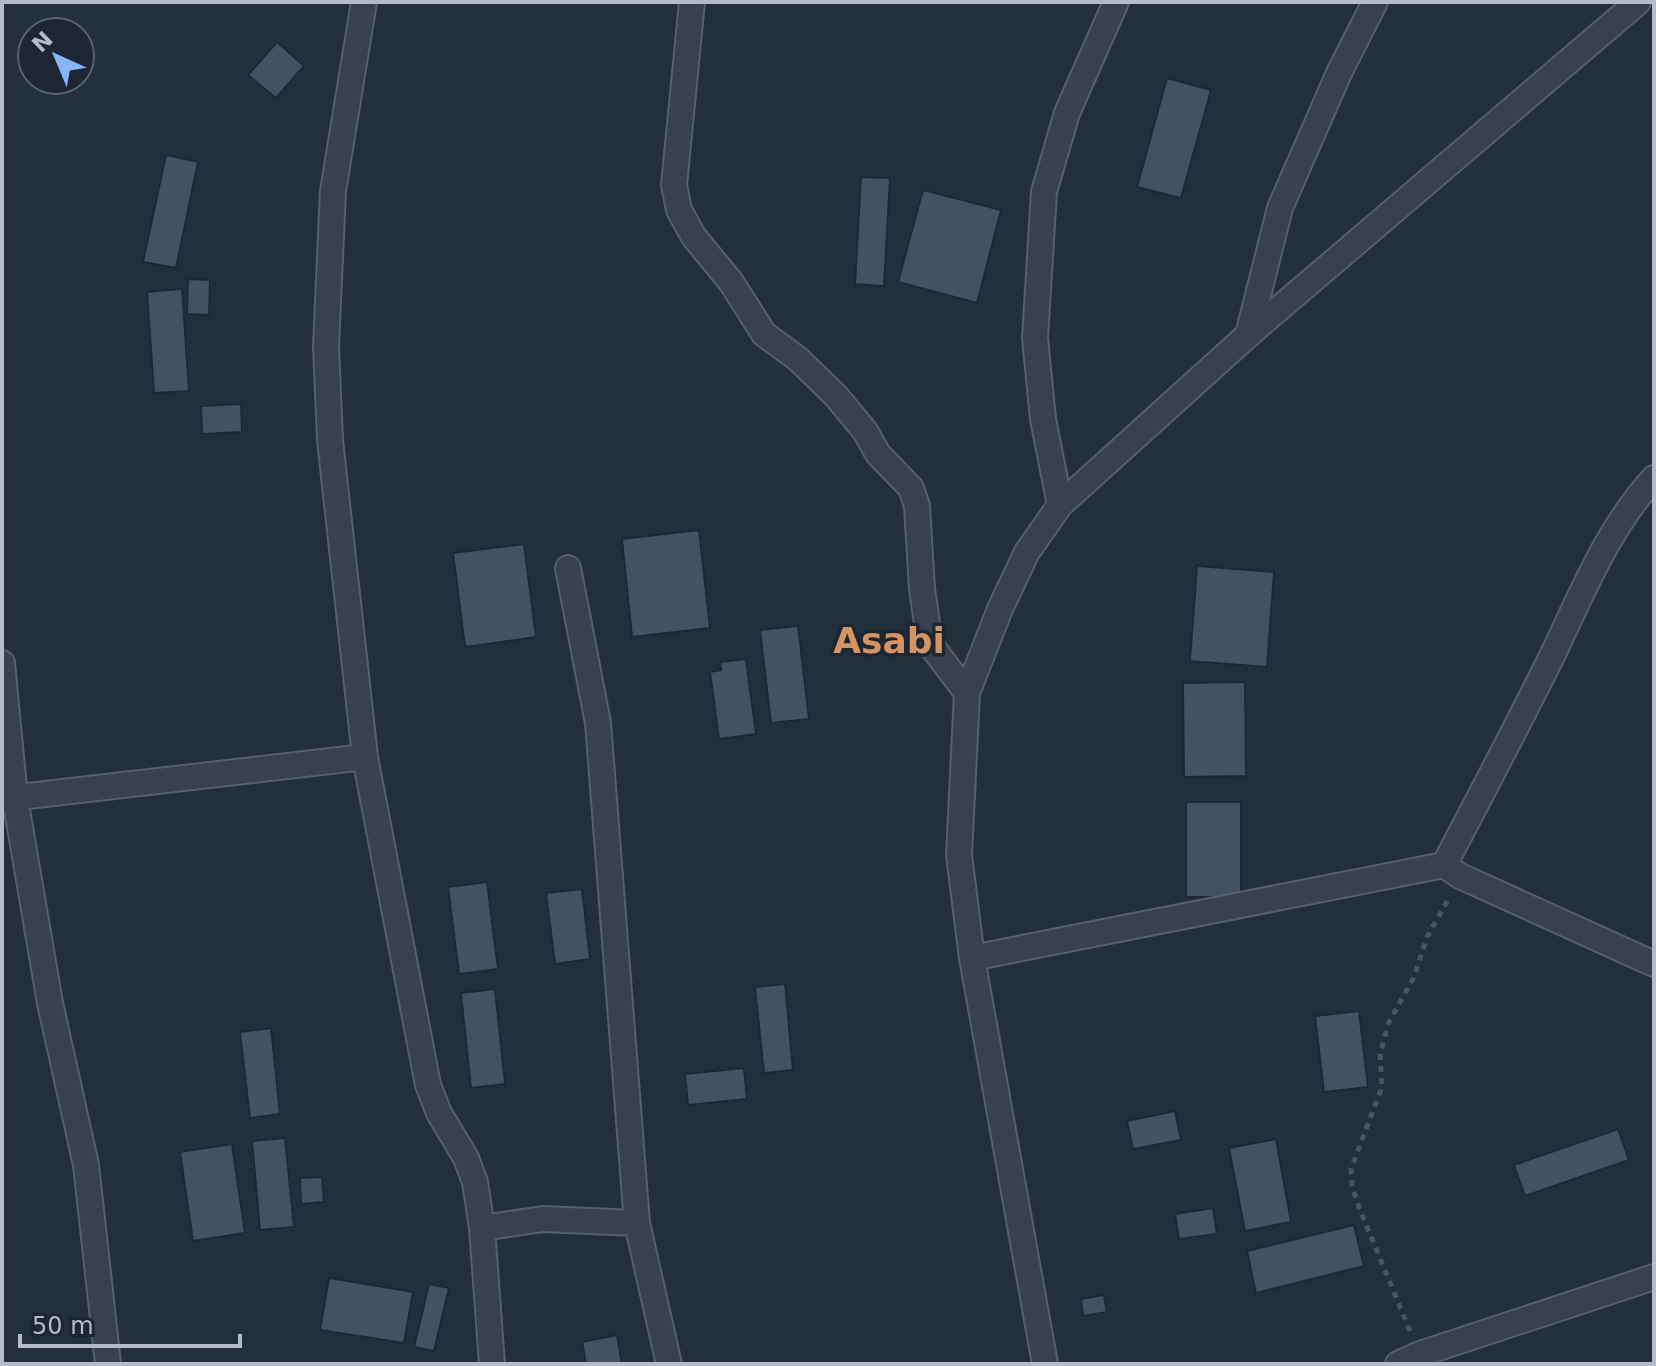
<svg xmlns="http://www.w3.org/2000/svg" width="1656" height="1366" viewBox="0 0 1656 1366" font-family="'DejaVu Sans',sans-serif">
	<rect width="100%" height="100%" fill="#242f3e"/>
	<path fill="#455162" stroke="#1f2835" stroke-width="2" d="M277,42L304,66L276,98L248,75Z
		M1167,78L1211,90L1181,198L1137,187Z
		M166,155L198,162L176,268L143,262Z
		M861,177L890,178L884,286L855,284Z
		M923,190L1001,210L977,303L898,282Z
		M188,279L210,280L209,315L187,314Z
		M182,289L189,391L154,393L147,292Z
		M241,404L242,432L202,434L201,406Z
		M699,530L710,628L632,637L622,539Z
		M524,544L536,637L465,647L453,553Z
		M1197,566L1274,572L1267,667L1190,661Z
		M798,626L809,719L771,723L760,630Z
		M746,659L756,734L719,739L710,672L721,670L720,662Z
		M1245,682L1246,776L1184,777L1183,683Z
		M1186,802H1241V897H1186Z
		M487,882L498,969L459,974L448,887Z
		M582,889L590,959L555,964L546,893Z
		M785,984L793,1070L764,1073L755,987Z
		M495,989L505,1084L471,1088L461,993Z
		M1359,1011L1368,1087L1324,1092L1315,1016Z
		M271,1028L280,1114L250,1118L240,1032Z
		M744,1068L747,1099L688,1105L685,1074Z
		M1175,1111L1181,1140L1133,1149L1127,1121Z
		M1618,1129L1629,1160L1525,1196L1514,1165Z
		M285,1138L294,1227L260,1230L252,1141Z
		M1276,1139L1291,1222L1245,1231L1229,1148Z
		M232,1144L245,1233L193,1241L180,1152Z
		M322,1177L324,1202L301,1204L300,1178Z
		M1213,1208L1217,1234L1179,1239L1175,1214Z
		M1354,1225L1364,1266L1256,1293L1247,1251Z
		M329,1278L413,1292L404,1343L320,1330Z
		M429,1284L449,1288L434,1351L414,1347Z
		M1104,1295L1107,1312L1083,1316L1081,1299Z
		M617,1335L622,1364H586L582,1342Z"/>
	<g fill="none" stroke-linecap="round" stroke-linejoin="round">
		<defs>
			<path id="street" d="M364,2L333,191L326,346L330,440L365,757L428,1085L439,1113L466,1158L475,1182L482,1228L492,1364
				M692,2L674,185L679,210L694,237L731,282L764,334L798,359L836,396L865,431L878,454L911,488L917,506L922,589L930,644L967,693
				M1248,335L1280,208L1339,73L1375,2
				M1060,505L1043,419L1035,338L1044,192L1067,113L1116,2
				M568,568L598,723L637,1223L669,1364
				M2,663L15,798L50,1003L86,1165L108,1364
				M2,799L365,757
				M1444,865C1480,797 1516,728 1551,658C1581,596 1607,529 1654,478
				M972,958L1444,865L1460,876L1654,964
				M482,1228L543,1219L637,1223
				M1045,1364L972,958L959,855L967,693L1000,609L1027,552L1060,505L1248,335L1638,2
				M1398,1364L1420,1354L1654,1277"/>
		</defs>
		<use href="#street" stroke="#565f6c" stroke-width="28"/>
		<path stroke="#44595c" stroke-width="5" stroke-dasharray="6 6" stroke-linecap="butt" d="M1410,1331L1360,1210L1352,1186L1351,1169L1382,1087L1380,1054L1389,1022L1414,977L1427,937L1449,898"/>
		<use href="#street" stroke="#38414e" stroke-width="24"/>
	</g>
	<g text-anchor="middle" stroke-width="7" stroke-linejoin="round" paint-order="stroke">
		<g font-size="36" font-weight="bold" fill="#d59563" stroke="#1d2633">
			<text x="889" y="653">Asabi</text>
		</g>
	</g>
	<rect width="1656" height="1366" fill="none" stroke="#b4bcc9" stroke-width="8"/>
	<g transform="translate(56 56) rotate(316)"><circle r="38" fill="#1d2633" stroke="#59626f" stroke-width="2"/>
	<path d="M0-6L14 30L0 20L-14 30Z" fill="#8ab4f8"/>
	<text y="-12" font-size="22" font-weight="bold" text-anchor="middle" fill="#b4bcc9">N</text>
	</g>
	<path d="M20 1334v12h220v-12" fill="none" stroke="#b4bcc9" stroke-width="4"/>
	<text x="32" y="1334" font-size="24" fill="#b4bcc9" stroke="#1d2633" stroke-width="6" paint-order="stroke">50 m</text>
</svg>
